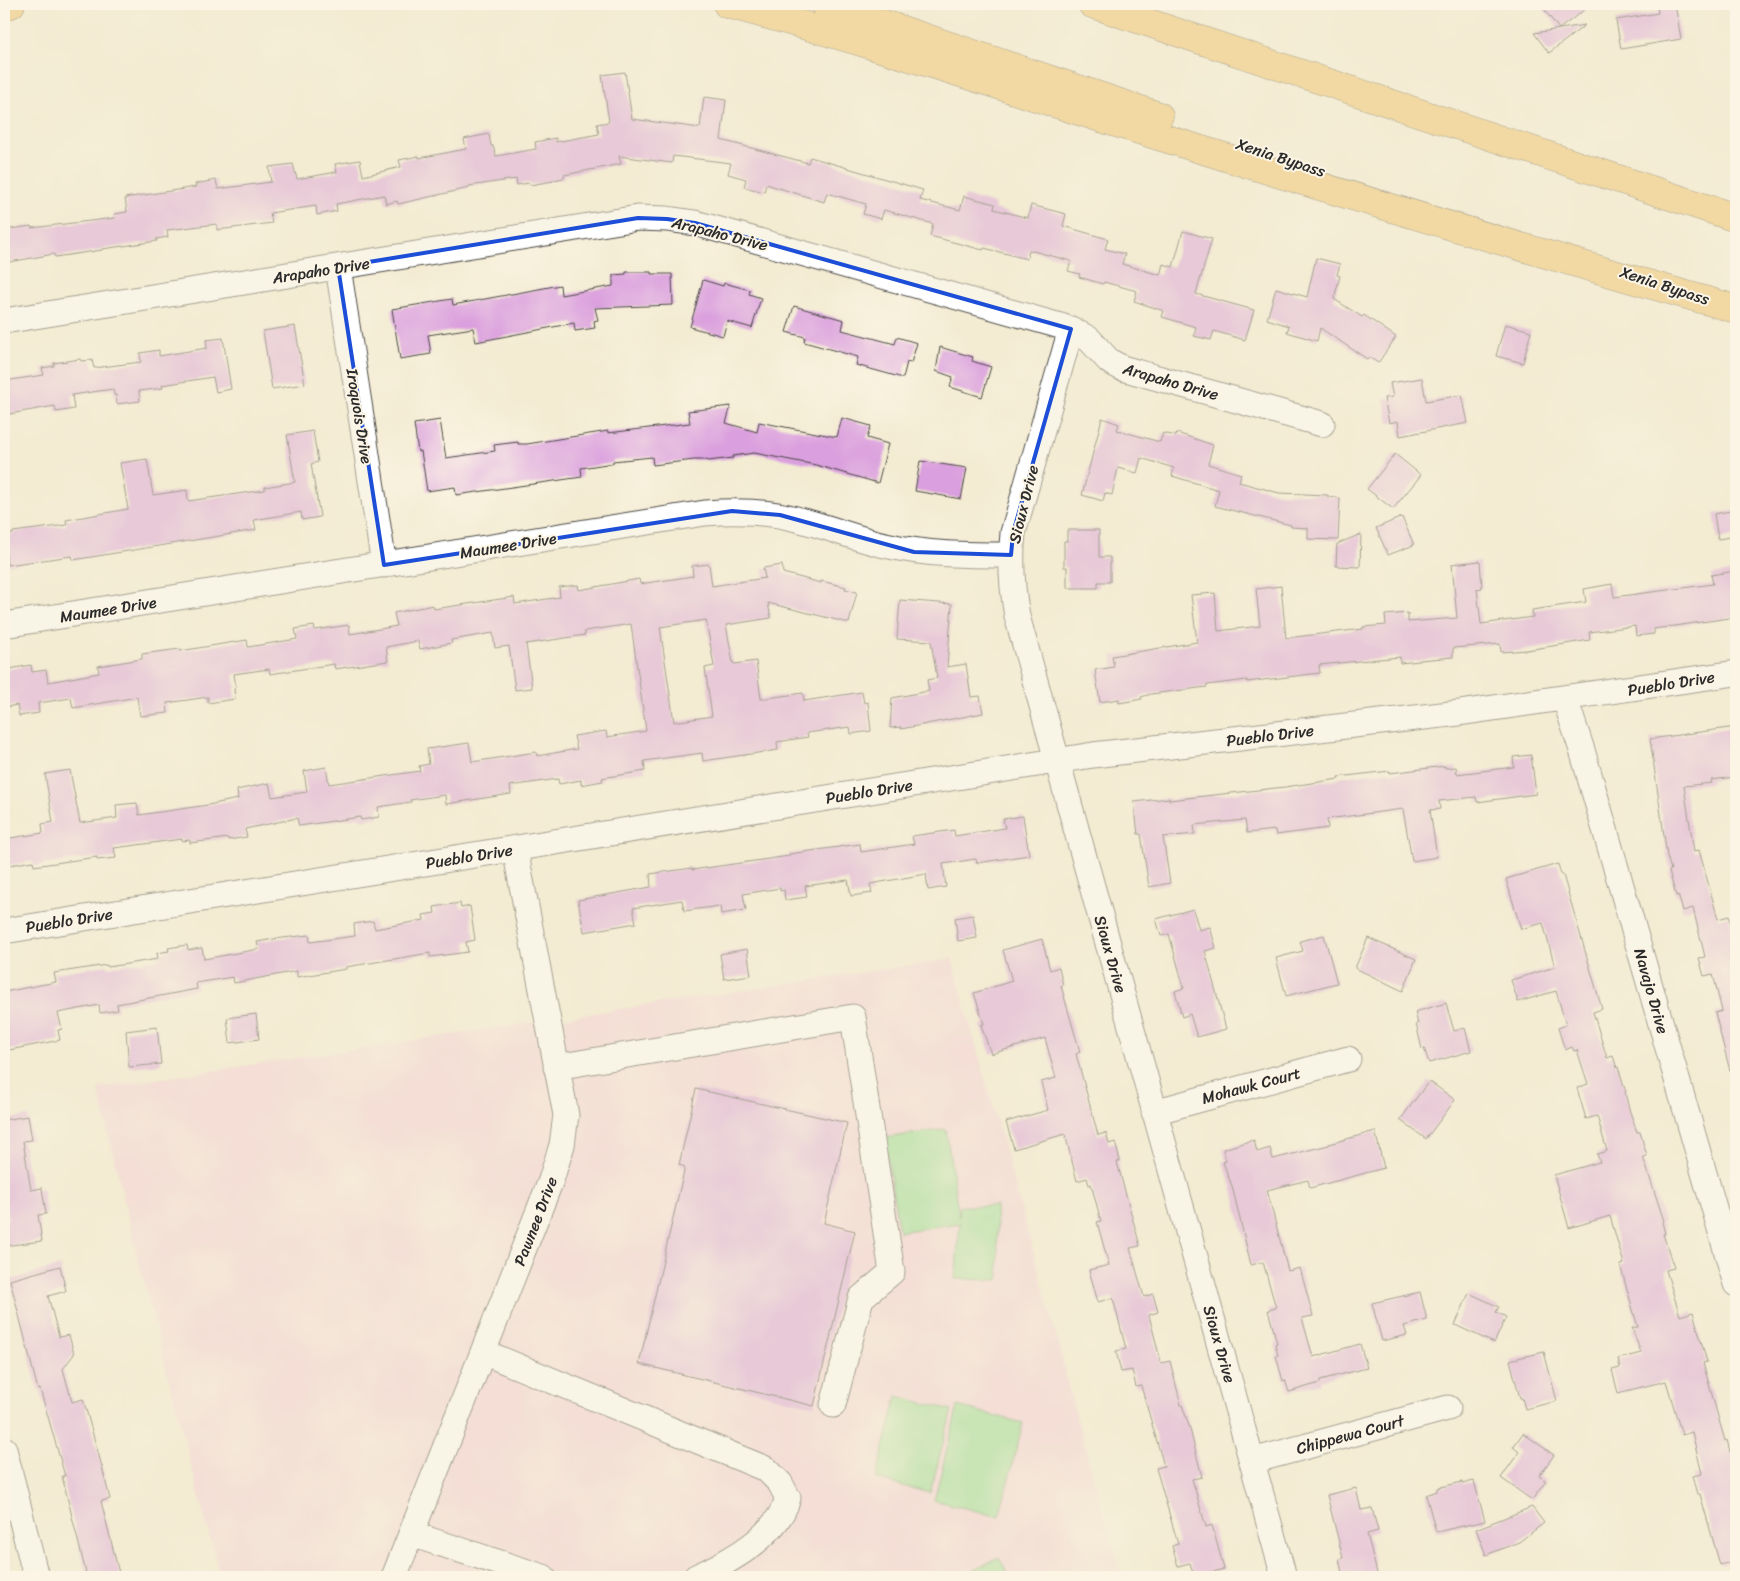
<svg xmlns="http://www.w3.org/2000/svg" width="1740" height="1581" viewBox="0 0 1740 1581" font-family="Sriracha,sans-serif">
	<rect width="100%" height="100%" fill="#fcf5e5"/>
	<filter id="ink" filterUnits="userSpaceOnUse"><feTurbulence type="fractalNoise" baseFrequency=".02" numOctaves="2"/><feDisplacementMap in="SourceGraphic" scale="10" xChannelSelector="R" yChannelSelector="G"/><feConvolveMatrix kernelMatrix="1 2 1 2 8 2 1 2 1" color-interpolation-filters="sRGB"/></filter>
	<filter id="wash" filterUnits="userSpaceOnUse"><feTurbulence type="fractalNoise" baseFrequency=".0096" numOctaves="4" result="noise"/><feDisplacementMap in="SourceGraphic" scale="20" xChannelSelector="R" yChannelSelector="G"/><feGaussianBlur stdDeviation="1.12" result="paint"/><feColorMatrix in="noise" values="0 0 0 0 0 0 0 0 0 0 0 0 0 0 0 0 0 1.4 0 .05"/><feComposite in="paint" operator="in"/></filter>
	<g filter="url(#wash)">
		<rect width="100%" height="100%" fill="#f3ebd2"/>
		<path fill="#f5cfda" d="M952,959L1061,1352L1068,1386L1122,1577H220L135,1247L98,1088Z"/>
		<path fill="#97db93" stroke="#61835f" d="M946,1129L959,1217L960,1206H996L999,1280L955,1279L960,1223L899,1232L884,1138Z
			M897,1396L952,1410L930,1493L876,1479Z
			M958,1406L1023,1423L999,1517L934,1500Z
			M999,1557L1010,1577H961Z"/>
		<g id="blocks">
			<path fill="#da9fde" fill-rule="evenodd" d="M1540,4H1592L1559,29Z
				M1657,4H1675L1681,39L1621,49L1616,20L1658,13Z
				M1585,25L1549,53L1534,33Z
				M625,72L632,119L700,128L704,97L726,100L721,140L808,163L810,157L923,190L920,200L960,210L964,196L995,204L994,209L1028,218L1031,205L1066,214L1063,226L1108,239L1105,249L1125,254L1122,264L1160,275L1163,264L1173,267L1183,231L1212,239L1196,294L1254,310L1245,340L1214,331L1211,340L1194,336L1196,327L1162,317L1164,311L1134,301L1137,291L1104,282L1103,284L1079,277L1080,274L1068,271L1071,261L1029,250L1027,259L984,248L983,250L930,236L933,224L884,210L881,219L863,214L866,204L827,193L824,202L766,184L764,192L744,187L746,179L728,174L731,163L673,156L672,163L619,156L621,164L564,175V178L553,180V181L530,185L529,183L517,185L516,179L469,186V188L398,204L397,201L386,204L384,195L336,204L337,211L317,215L316,206L270,213L272,223L217,230V224L167,230L168,237L156,239L157,241L102,249V250L55,257L54,254L4,263V230L31,226V228L115,218L114,214L127,212L125,198L196,187L195,184L216,180L218,189L271,182L269,167L293,164L297,179L337,172L335,164L360,160L363,176L401,167L399,160L419,156V158L466,149L464,139L489,134L491,146H493L496,156L536,149L535,142L556,138V142L599,134L597,124L609,122L602,75Z
				M1316,258L1340,264L1337,275L1340,276L1334,299L1362,317L1364,315L1396,337L1378,363L1369,357L1367,359L1320,328L1317,341L1287,332L1289,326L1267,319L1276,288L1307,297Z
				M626,272H651V274H672L673,305L595,308L598,320L594,321L595,328L575,331L574,323L476,342L473,328L428,335L431,354L400,359L392,309L452,299L453,305L560,285L561,295L613,286V275L626,274Z
				M703,280L723,286L724,283L750,290L749,294L761,298L752,328L727,321L723,336L690,327Z
				M794,306L844,320L842,330L895,344L897,337L917,343L911,363L907,362L903,378L856,365L858,357L804,342L805,337L786,332Z
				M1505,324L1531,331L1523,363L1496,356Z
				M295,326L305,384L272,389L263,331Z
				M223,338L231,389L216,392L213,377L162,385L163,388L139,391L140,401L117,404L116,395H114L113,389L72,395L74,409L56,412L55,406L4,415V381L44,375L42,368L54,366V363L80,359L81,361L92,360L94,368L141,362L140,353L159,350V356L207,348L206,340Z
				M940,347L973,357L972,361L991,367L982,397L950,387L953,377L936,371Z
				M1422,378L1426,401L1462,395L1468,423L1400,436L1398,421L1389,423L1384,398L1393,397L1390,383Z
				M731,406L726,423L757,432L759,422L837,437L842,418L871,426L867,438L888,444L878,483L816,465L754,453L733,456V458L708,461L707,460H694L653,465L652,457L613,461V463L581,468L582,477L456,495L455,487L427,491L421,451L418,452L414,424L440,420L446,458L495,451L494,445L518,442V444H527L608,431V433L690,423L688,411Z
				M1102,418L1119,424L1117,430L1160,442L1163,433L1176,436L1177,433L1213,445L1208,464L1241,474L1239,482L1279,493L1328,495V497L1340,498L1338,540L1308,539V528L1291,527V525L1215,506L1219,490L1172,476L1174,468L1141,458L1137,473L1118,468L1112,495L1105,493L1103,501L1082,495Z
				M313,431L318,462L311,464L320,517L302,520L301,512L254,520L256,530L73,560L72,556L7,565L4,535L13,534V532L67,525L66,520L128,509L120,463L147,459L153,495L187,490L188,501L265,490V487L295,482L287,435Z
				M1395,454L1421,475L1393,509L1367,489Z
				M920,461L967,468L961,499L915,491Z
				M1736,510V536L1718,539L1714,514Z
				M1402,517L1414,545L1388,555L1376,528Z
				M1067,530H1099V557H1110V582H1098V588H1067V567H1064V541H1067Z
				M1361,534L1360,567L1336,566L1337,544Z
				M1480,561L1482,588L1477,589L1481,624L1533,617L1532,610L1586,602L1584,589L1612,584L1614,597L1713,584L1711,575L1736,571V617L1654,629V634L1636,636L1635,626L1589,632L1590,640L1527,650L1501,652L1500,644L1453,648V657L1420,660V661L1400,663V657L1319,665L1320,673L1247,682V680L1207,685V687L1151,694L1141,697L1142,699L1119,703V699L1100,702L1095,670L1114,667L1112,656L1197,642L1191,595L1215,593L1218,631L1260,626L1256,589L1281,586L1286,638L1363,629V627L1386,625L1385,615L1408,613V622L1457,618L1452,564Z
				M709,564L712,586L765,578L763,568L782,565L783,573L821,583V581L846,587L845,589L857,592L849,623L768,603L771,618L726,625L733,663L735,664L756,661L761,699L803,693L804,701L862,692L864,703L868,702L871,731L851,734L850,727L807,733L808,737L777,742L778,750L703,761L702,753L644,761L645,771L602,778L603,781L581,785V780L559,784L558,779L510,786L511,794L446,804L445,795L410,800L411,802L378,807L379,817L361,820L360,817L299,826L297,818L245,829L247,837L228,840V838L190,843V840L182,841V839L114,848L116,858L97,860V857L34,866L33,861L4,866V839L43,833L42,824L53,822L45,774L70,770L80,823L117,818L116,805L137,803L139,815L208,805L238,799L237,790L269,783L272,797L307,792L304,771L326,767L329,784L420,771L419,766L429,764L427,749L469,743L472,762L536,752L537,756L577,749L574,736L606,731L607,737L646,731L631,624L585,631V635L526,644L532,688L515,690L509,646L495,648L493,633L451,640L452,643L420,649L418,641L386,647L388,661L335,669L334,664L270,674L269,669L234,674L236,688L234,689L235,699L208,703V697L167,703L168,713L140,716L137,697L73,708L71,698L38,703L39,713L19,716L17,705L6,707L4,691V670L31,665L32,672L46,670L48,682L99,673L98,666L142,659V654L180,649V651L247,640L248,647L297,639L295,629L314,626L315,630L349,625L350,634L397,626L394,613L433,605L434,609L514,597L515,604L560,597L559,587L578,585L579,590L639,579L640,584L693,576L692,566ZM706,620L714,666L705,668L712,716L674,722L660,627Z
				M900,600L952,604L947,667L966,664L971,697L980,696L983,713L901,729V727L890,728L892,698L929,691L927,680L937,678L931,641L897,639Z
				M1736,727V777L1711,780L1712,783L1684,786L1694,852L1699,850L1718,919L1729,916L1736,945V1070L1730,1071L1715,1013L1722,1011L1713,974L1704,976L1699,958L1705,957L1693,908L1683,911L1678,895L1676,896L1669,871L1671,870L1667,856L1650,739Z
				M1531,755L1536,794L1477,802L1476,797L1439,801L1440,809L1430,810L1437,857L1412,861L1403,809L1327,819L1328,828L1276,835L1275,830L1247,833L1245,820L1194,825L1195,834L1163,837L1170,883L1149,887L1141,834H1138L1134,802L1169,798V800L1285,787L1339,779L1338,777L1390,771V773L1445,766V768L1456,767L1457,774L1514,767L1513,757Z
				M1023,816L1029,855L977,863L976,859L943,864L946,887L928,890L926,874L870,884L872,893L851,896L848,880L805,886L807,897L785,900L784,890L780,891V888L743,894L746,910L721,914L720,906L684,911L682,900L633,908L636,923L584,932L578,900L651,887L650,874L692,868V870L789,856V854L860,844L861,852L914,844L912,836L954,830L955,836L1005,828L1003,819Z
				M1558,864L1561,875H1563L1602,1009L1593,1012L1607,1058L1613,1056L1617,1068L1618,1067L1626,1092L1625,1093L1630,1112L1637,1132H1640L1647,1156L1643,1157L1664,1221L1662,1222L1665,1234H1663L1674,1268L1666,1270L1680,1316L1693,1312L1707,1362L1703,1363L1725,1441L1727,1440L1730,1452L1734,1451L1736,1461V1560L1720,1565L1700,1494H1697L1692,1476L1702,1474L1692,1432L1682,1435L1666,1381L1618,1393L1612,1370L1620,1368L1618,1359L1641,1353L1632,1328L1638,1327L1620,1265L1624,1264L1610,1216L1569,1228L1554,1175L1600,1162L1597,1154L1607,1151L1597,1116L1586,1119L1577,1088L1588,1084L1577,1050L1574,1051L1572,1047L1565,1050L1558,1028L1566,1025L1556,991L1518,1002L1511,980L1555,967L1543,923L1521,929L1506,879Z
				M460,903L461,908L470,906L475,940L466,942L468,952L430,957V953L346,967V969L297,977V971L234,983L233,977L196,983L197,989L117,1004L118,1010L100,1013L99,1005L58,1013L62,1029L58,1030L60,1040L4,1051V992L56,982L54,973L107,965L108,967L158,959L157,953L169,951L168,948L187,945L188,950L202,948L204,959L259,949L257,942L274,939L309,935L310,942L355,936L354,924L373,921L375,929L424,920L423,915L435,913L434,907Z
				M1193,909L1199,930L1210,927L1216,948L1205,951L1226,1029L1197,1037L1190,1014L1182,1017L1175,991L1184,988L1169,934L1161,936L1156,919Z
				M973,915L977,938L958,941L955,918Z
				M1324,935L1337,983L1286,996L1276,958L1303,951L1300,941Z
				M1368,938L1416,959L1403,991L1355,968Z
				M1042,939L1050,970L1059,967L1063,985L1061,986L1080,1052L1076,1054L1098,1135L1106,1133L1109,1144L1115,1142L1120,1161L1117,1162L1140,1246L1130,1248L1144,1297L1153,1294L1158,1312L1149,1315L1161,1363L1170,1361L1181,1405H1182L1190,1429L1202,1477L1192,1479L1206,1527L1212,1525L1224,1569L1194,1577L1190,1563L1178,1566L1172,1546L1178,1544L1156,1468L1164,1466L1141,1386L1136,1387L1132,1370L1121,1372L1116,1351L1126,1349L1113,1298L1098,1302L1089,1270L1109,1265L1097,1222L1101,1221L1091,1184L1089,1185L1087,1178L1077,1181L1065,1134L1014,1149L1006,1122L1048,1110L1041,1082L1056,1078L1045,1038L991,1054L981,1025L984,1024L974,993L1012,981L1003,950Z
				M747,949L751,975L724,979L720,954Z
				M1446,1003L1454,1031L1465,1028L1471,1051L1429,1063L1424,1048L1422,1049L1416,1024H1418L1415,1012Z
				M256,1014L259,1039L230,1043L227,1018Z
				M157,1027L161,1064L129,1067L126,1031Z
				M1429,1081L1455,1100L1426,1139L1400,1120Z
				M696,1089L847,1123L824,1223L855,1231L814,1406L639,1364L685,1167L679,1165Z
				M28,1116L32,1140L23,1141L31,1190L42,1188L46,1214L38,1215L42,1241L4,1246V1220L8,1219L4,1192V1120Z
				M1375,1131L1384,1168L1310,1188L1308,1180L1267,1190L1288,1271L1300,1268L1313,1316L1302,1318L1313,1357L1360,1344L1367,1368L1320,1380V1383L1289,1392L1285,1380L1283,1381L1276,1356L1278,1355L1275,1344L1277,1343L1268,1310L1276,1308L1263,1262L1251,1265L1232,1186L1223,1162L1226,1161L1223,1149L1254,1140L1257,1152L1270,1148L1273,1159L1329,1145V1144Z
				M60,1266L66,1291L48,1296L59,1337L69,1335L74,1354L63,1369L72,1402L83,1399L101,1463L110,1499L101,1501L120,1577H87L62,1476H65L40,1389L38,1390L10,1280Z
				M1420,1292L1427,1320L1404,1326L1407,1335L1382,1341L1372,1303Z
				M1469,1293L1499,1307L1496,1312L1506,1317L1494,1343L1455,1325Z
				M1544,1352L1557,1401L1525,1409L1522,1398H1520L1510,1360Z
				M1523,1433L1554,1455L1539,1476L1546,1481L1532,1500L1501,1478L1519,1452L1513,1447Z
				M1474,1481L1485,1521L1436,1532L1426,1495L1437,1491V1488L1462,1482V1484Z
				M1356,1488L1361,1510L1372,1508L1378,1531L1367,1534L1378,1577H1343L1339,1559L1343,1558L1327,1495Z
				M1532,1507L1544,1523L1519,1542L1486,1555L1476,1529Z"/>
		</g>
	</g>
	<g filter="url(#ink)">
		<use href="#blocks" fill-opacity="0" stroke="#494844" stroke-width="1"/>
		<g fill="none" stroke-linecap="round" stroke-linejoin="round">
			<defs>
				<path id="minor" d="M338,267L384,565
					M4,321L638,218L667,219L695,223L1071,329L1089,339L1109,361L1122,368L1322,424
					M1071,329L1013,533C1010,562 1012,588 1017,616L1284,1577
					M4,625L705,513C730,511 753,511 778,515C814,521 849,537 885,545C927,555 968,555 1011,555
					M1565,699L1582,750L1736,1284
					M4,931L1093,755L1459,713L1736,673
					M556,1067L853,1017L892,1272L861,1298L833,1405
					M1154,1112L1348,1059
					M483,1352L766,1469L780,1483L788,1498C778,1535 729,1562 696,1577
					M4,1449L36,1577
					M1252,1461L1448,1408
					M411,1534L543,1577
					M394,1577L551,1180L562,1145L566,1115L515,849"/>
				<path id="highway" d="M727,4C863,40 997,85 1132,128C1333,191 1534,252 1736,309
					M825,4L1159,116
					M1092,4L1736,218
					M4,7L11,4"/>
			</defs>
			<use href="#minor" stroke="#494844" stroke-width="27"/>
			<use href="#highway" stroke="#494844" stroke-width="29"/>
			<use href="#minor" stroke="#fff" stroke-width="25"/>
			<use href="#highway" stroke="#f1c36a" stroke-width="28"/>
		</g>
	</g>
	<path d="M0 0H1740V1581H0ZM638,218L667,219L695,223L1071,329L1013,533L1011,555L914,552L780,515L732,511L384,565L338,267Z" fill="#f3ebd2" fill-opacity=".55" fill-rule="evenodd"/>
	<path fill="none" stroke="#1d4ed8" stroke-width="4" stroke-linejoin="round" d="M638,218L667,219L695,223L1071,329L1013,533L1011,555L914,552L780,515L732,511L384,565L338,267Z"/>
	<g text-anchor="middle" stroke-width="4" stroke-linejoin="round" paint-order="stroke">
		<g font-size="16" fill="#2b2b2b" stroke="#fcf5e5">
			<text transform="translate(1281 157) rotate(18)" y="6">Xenia Bypass</text>
			<text transform="translate(720 233) rotate(14)" y="6">Arapaho Drive</text>
			<text transform="translate(321 270) rotate(-9)" y="6">Arapaho Drive</text>
			<text transform="translate(1665 285) rotate(18)" y="6">Xenia Bypass</text>
			<text transform="translate(1171 381) rotate(16)" y="6">Arapaho Drive</text>
			<text transform="translate(360 416) rotate(81)" y="6">Iroquois Drive</text>
			<text transform="translate(1023 504) rotate(-76)" y="6">Sioux Drive</text>
			<text transform="translate(508 545) rotate(-9)" y="6">Maumee Drive</text>
			<text transform="translate(108 609) rotate(-9)" y="6">Maumee Drive</text>
			<text transform="translate(1671 683) rotate(-9)" y="6">Pueblo Drive</text>
			<text transform="translate(1270 735) rotate(-7)" y="6">Pueblo Drive</text>
			<text transform="translate(869 791) rotate(-9)" y="6">Pueblo Drive</text>
			<text transform="translate(469 856) rotate(-9)" y="6">Pueblo Drive</text>
			<text transform="translate(69 920) rotate(-9)" y="6">Pueblo Drive</text>
			<text transform="translate(1111 954) rotate(74)" y="6">Sioux Drive</text>
			<text transform="translate(1652 991) rotate(74)" y="6">Navajo Drive</text>
			<text transform="translate(1251 1085) rotate(-15)" y="6">Mohawk Court</text>
			<text transform="translate(535 1221) rotate(-69)" y="6">Pawnee Drive</text>
			<text transform="translate(1220 1344) rotate(74)" y="6">Sioux Drive</text>
			<text transform="translate(1350 1434) rotate(-15)" y="6">Chippewa Court</text>
		</g>
	</g>
	<rect width="1740" height="1581" fill="none" stroke="#fcf5e5" stroke-width="20"/>
</svg>
